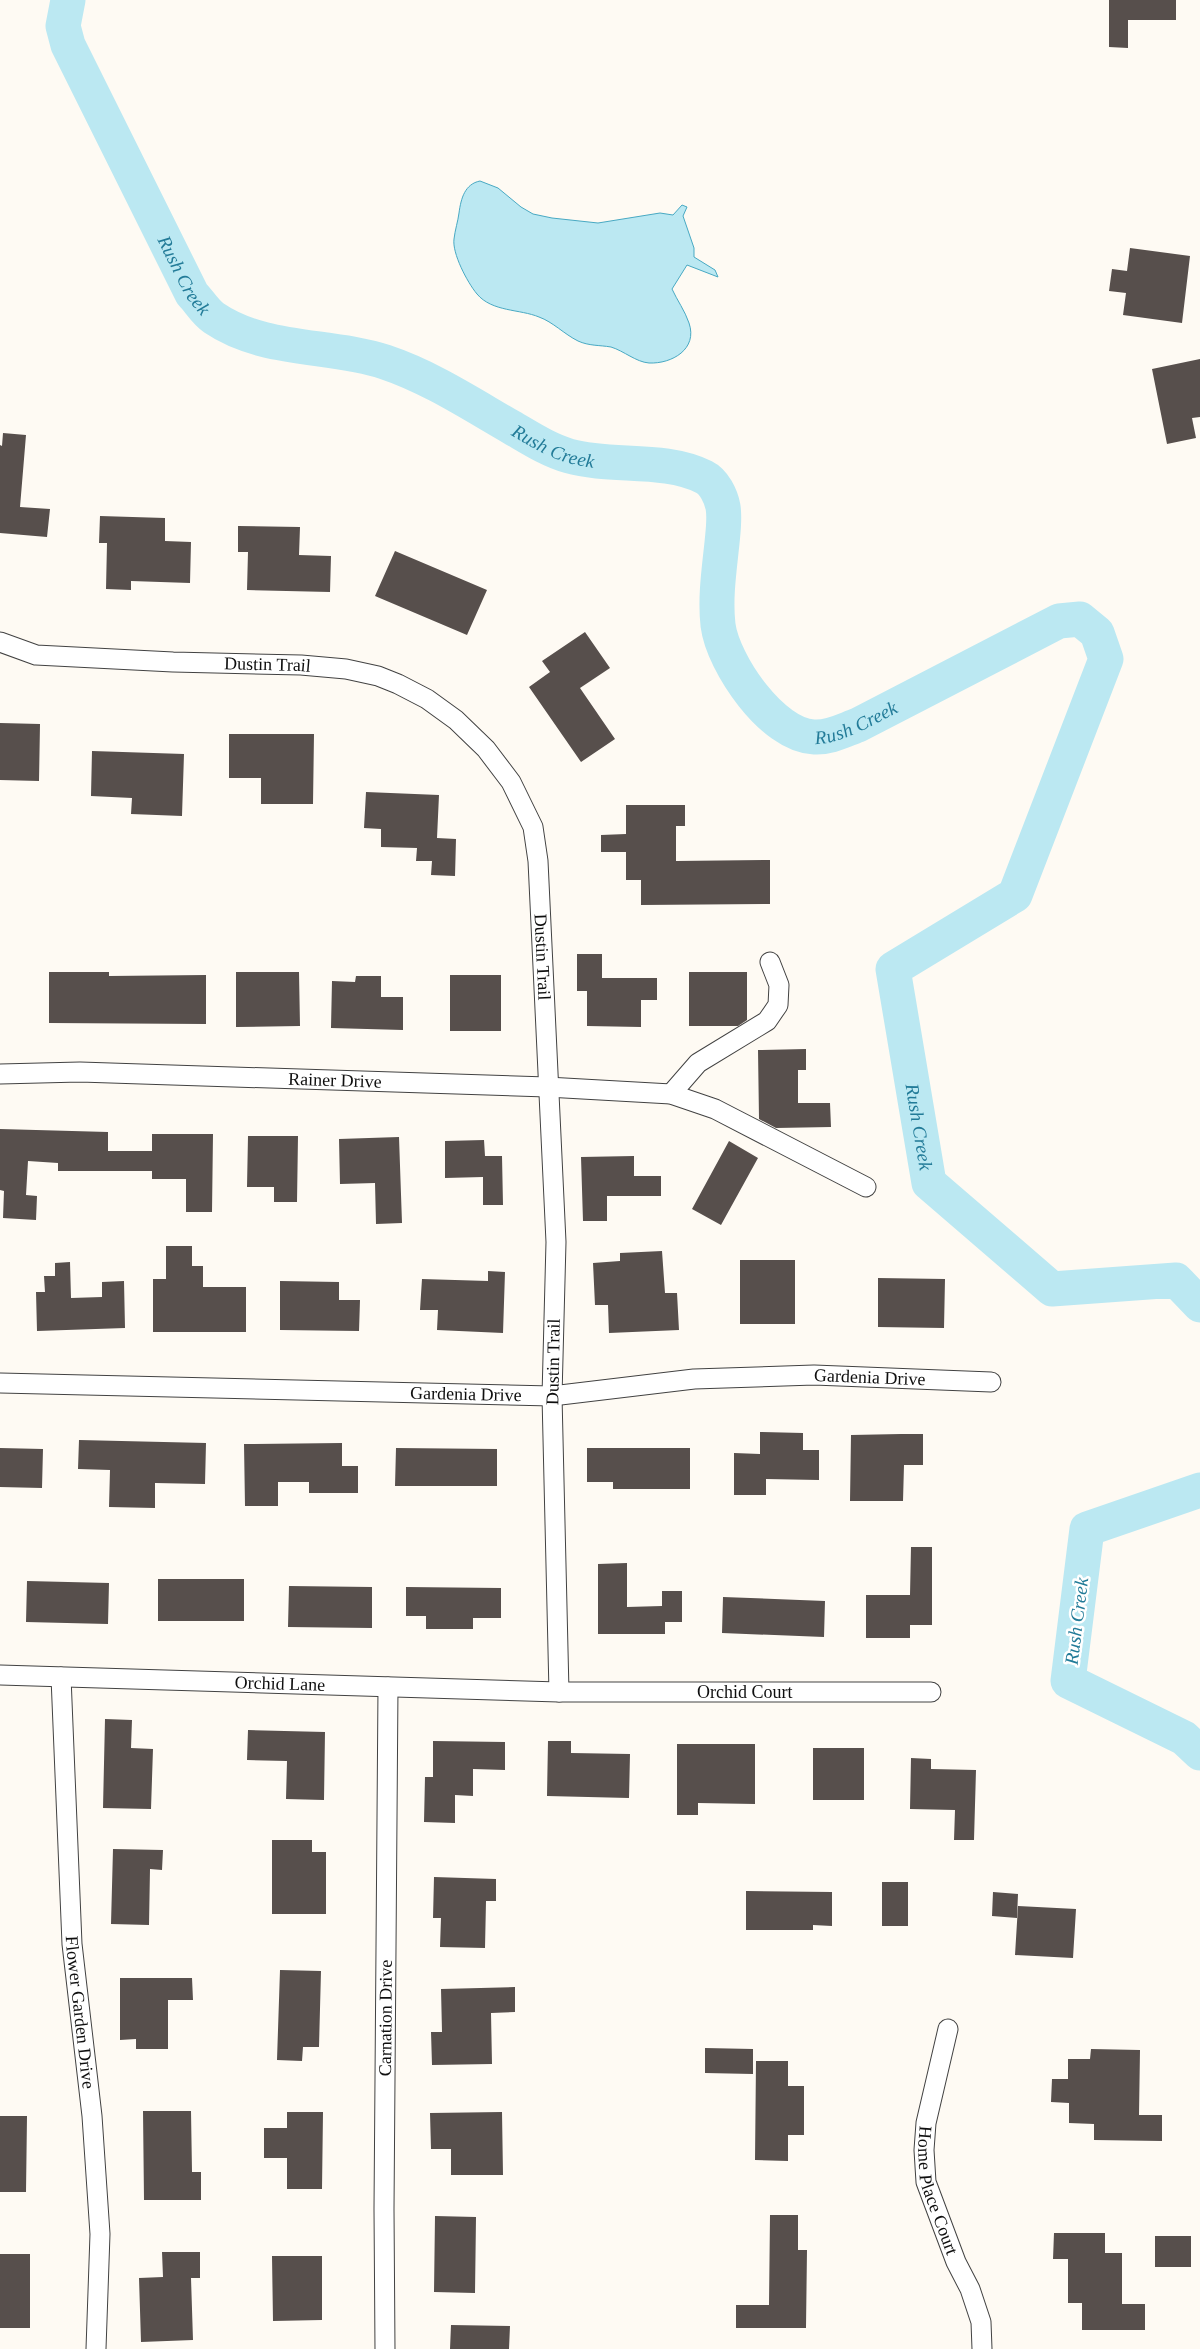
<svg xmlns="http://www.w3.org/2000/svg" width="1200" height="2349" viewBox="0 0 1200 2349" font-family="'Times New Roman',serif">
	<rect width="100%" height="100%" fill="#fefaf3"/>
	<path fill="#bbe8f2" stroke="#48a9c3" d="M480,181L498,188L521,207L533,214L552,218L598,223L660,213L673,215L682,205L687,207L683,216L694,248V257L715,270L718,277L687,265L672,289C677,300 685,311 689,323C698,349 672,364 649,363C636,362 624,351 611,347C599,345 589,346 578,341C564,334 553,322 539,317C520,309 492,312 477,294C467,282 452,253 454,239C455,230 458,221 459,213C461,198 465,184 480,181Z"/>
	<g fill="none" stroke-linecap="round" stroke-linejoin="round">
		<g stroke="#bbe8f2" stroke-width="35">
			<path id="s1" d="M68,0L63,26L68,45L192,294C199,301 205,312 214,318C264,352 330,344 385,362C430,377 471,404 511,427C530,438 548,450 569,456C611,468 664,457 704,477C714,482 721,496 723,507C725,518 723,532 722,543C719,571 715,598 718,625C723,664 773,736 814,737C830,738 844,730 858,725L1059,621L1080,619L1097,633L1106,659L1015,895L893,969L929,1183L1052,1289L1176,1280L1200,1305"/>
			<path d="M1200,1490L1087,1529L1068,1681L1184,1738L1200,1753"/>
		</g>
	</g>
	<path fill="#574f4c" d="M1109,0H1176V20H1128V48L1109,47Z
		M1130,248L1190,256L1182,323L1123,315L1126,293L1109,291L1112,269L1127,271Z
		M1200,359V417L1192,418L1196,438L1167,444L1152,369Z
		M3,433L26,435L20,507L50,509L47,537L0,533V445L2,446Z
		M100,516L165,518V541L191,542L190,583L131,581V590L106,589L107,543H99Z
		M238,526L300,527L299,555L331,556L330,592L247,590L248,552H238Z
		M395,551L487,590L467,635L375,596Z
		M585,632L610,668L580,688L615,739L581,762L529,687L550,672L542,661Z
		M0,723L40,724L39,781L0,780Z
		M229,734H314L313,804H261V778H229Z
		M92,751L184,754L182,816L131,814L132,798L91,796Z
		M366,792L439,795L437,838L456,839L455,876L431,875L432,861H416L417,848L381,847V829L364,828Z
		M626,805H685V826H676V861L770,860V904L641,905V880H626V852H601V835L626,834Z
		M577,954H602V978H657V1000H641V1027L587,1026V991H577Z
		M49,972H109V976L206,975V1024L49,1023Z
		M236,972H299L300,1026L236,1027Z
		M689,972H747V1020L738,1026H689Z
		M450,975H501V1031H450Z
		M356,976H381V997H403V1030L331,1028L332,981L355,982Z
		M806,1049V1070H798V1103H830L831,1127L776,1128L759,1119L758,1050Z
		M0,1129L108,1132V1151H152V1134H213L212,1212H186V1179H152V1171H58V1163L28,1161L26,1195L37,1196L36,1220L3,1218L4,1191L0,1190Z
		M248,1136H298L297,1202H274V1187H247Z
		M399,1137L402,1223L376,1224L375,1183L340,1184L339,1139Z
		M484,1140L485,1156H502L503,1205H483V1177L445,1178V1141Z
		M729,1141L758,1158L721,1225L692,1209Z
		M634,1156V1176H661V1196H607V1221H583L581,1157Z
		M166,1246H192V1266H203V1287H246V1332H153V1279H166Z
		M662,1251L665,1293H677L679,1330L609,1333L608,1305H595L593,1263L620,1261V1253Z
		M740,1260H795V1324H740Z
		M70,1262L71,1298L102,1297V1282L124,1281L125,1328L37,1331L36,1292H45L44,1276H55V1263Z
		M488,1271L505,1272L503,1333L437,1330L438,1310H420L422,1279L488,1281Z
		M878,1278L945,1279L944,1328L878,1327Z
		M280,1281L339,1282V1300H360L359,1331L280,1330Z
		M760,1432L803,1433V1450H819V1480L766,1479V1495H734V1453L760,1454Z
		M901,1434H923V1465H904L903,1501H850L851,1435Z
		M79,1440L206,1443L205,1484L155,1483V1508L109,1507L110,1470L78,1469Z
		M342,1443V1466H358V1493H309V1482H278V1506H245L244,1444Z
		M0,1448L43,1449L42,1488L0,1487Z
		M396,1448L497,1449V1486H395Z
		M587,1448H690V1489H613V1482H587Z
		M911,1547H932V1625H910V1638H866V1595H910Z
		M627,1563V1607L662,1606V1591H682V1622H665V1634H598V1564Z
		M158,1579H244V1621H158Z
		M27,1581L109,1583L108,1624L26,1622Z
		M289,1586L372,1587V1628L288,1627Z
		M406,1587L501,1588V1618H473V1629H426V1616H406Z
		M723,1597L825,1601L824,1637L722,1633Z
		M105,1719L132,1720L131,1748L153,1749L151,1809L103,1808Z
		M248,1730L325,1732L324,1800L286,1799L287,1761L247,1760Z
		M433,1741L505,1742V1770L473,1769V1796L455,1795V1823L424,1822L425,1777H433Z
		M548,1741H571V1753L630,1754L629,1798L547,1796Z
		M677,1744H755V1804L698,1803V1815H677Z
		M813,1748H864V1800H813Z
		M911,1758L931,1759V1769L976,1770L974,1840H954L955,1810L910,1809Z
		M272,1840H312V1852H326V1914H272Z
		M113,1849L163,1850L162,1870L150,1869L149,1925L111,1924Z
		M434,1877L496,1879V1901H486L485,1948L440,1947L441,1918H433Z
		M882,1882H908V1926H882Z
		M746,1891L832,1892V1926L813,1925V1930H746Z
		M993,1892L1018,1894L1017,1918L992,1916Z
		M1018,1906L1076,1909L1073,1958L1015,1955Z
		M280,1970L321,1971L319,2047H303L302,2061L277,2060Z
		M120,1978H192L193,2000H168V2049H136V2039L120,2040Z
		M515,1987V2012L491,2013L492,2064L432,2065L431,2032H442L441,1989Z
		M705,2048L753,2049V2074L705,2073Z
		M1091,2049L1140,2050L1139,2115H1162V2141L1094,2140V2124L1069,2123V2103L1051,2102L1052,2079H1068V2059H1090Z
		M756,2061H788V2086H804V2135H788V2161L755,2160Z
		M143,2111H191L192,2172H201V2200H144Z
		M287,2112H323L322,2189H287V2158H264V2128H287Z
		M502,2112L503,2175H451V2149H431L430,2113Z
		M0,2116H27L26,2192H0Z
		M770,2215H798V2250H807L806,2328H736V2305H769Z
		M435,2216L476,2217L475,2293L434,2292Z
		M1054,2233H1105V2253H1122V2304H1145V2330H1082V2303H1068V2259H1053Z
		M1155,2236H1191V2267H1155Z
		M162,2252H200V2278H191L193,2340L141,2342L139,2278L163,2277Z
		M0,2254H30V2328H0Z
		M272,2256H322V2320L273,2321Z
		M451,2325L510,2326L509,2349H450Z"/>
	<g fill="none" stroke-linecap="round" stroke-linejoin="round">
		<defs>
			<g id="minor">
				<path id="s2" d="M0,642L36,655L173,662L301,665L346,669L378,676L398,684L427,699L456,720L486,749L511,782L533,827L538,861L556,1242L552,1396L559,1692"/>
				<path id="s3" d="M0,1074L80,1072L547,1087L671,1094L715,1109L866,1187"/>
				<path d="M671,1094L698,1063L767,1021L778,1005L779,985L770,962"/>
				<path id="s4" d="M0,1383L552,1396L694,1379L814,1375L991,1382"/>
				<path id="s5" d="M0,1675L559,1692H931"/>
				<path id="s6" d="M61,1677L72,1944L92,2116L100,2234L96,2349"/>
				<path id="s7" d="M948,2029L926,2123L924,2150L926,2182L956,2262L970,2289L981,2322L982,2349"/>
				<path id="s8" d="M385,2349L384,2209L388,1687"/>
			</g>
		</defs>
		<use href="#minor" stroke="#424242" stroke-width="21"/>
		<use href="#minor" stroke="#fff" stroke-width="19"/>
	</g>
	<g text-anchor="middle" stroke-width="5" stroke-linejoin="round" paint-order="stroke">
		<g font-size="18" fill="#0f0f0f" stroke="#fff">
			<text dy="6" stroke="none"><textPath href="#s2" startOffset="270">Dustin Trail</textPath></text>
			<text dy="6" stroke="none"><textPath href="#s2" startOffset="735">Dustin Trail</textPath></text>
			<text dy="6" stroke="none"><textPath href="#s3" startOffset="335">Rainer Drive</textPath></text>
			<text transform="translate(553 1362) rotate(-89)" y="6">Dustin Trail</text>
			<text dy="6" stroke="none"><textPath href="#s4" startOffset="871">Gardenia Drive</textPath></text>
			<text dy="6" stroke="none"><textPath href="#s4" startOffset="466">Gardenia Drive</textPath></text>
			<text dy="6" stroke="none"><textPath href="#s5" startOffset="280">Orchid Lane</textPath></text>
			<text dy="6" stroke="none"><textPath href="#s5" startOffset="745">Orchid Court</textPath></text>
			<text dy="6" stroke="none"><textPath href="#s6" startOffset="336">Flower Garden Drive</textPath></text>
			<text dy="6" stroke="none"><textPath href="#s8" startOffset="331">Carnation Drive</textPath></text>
			<text dy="6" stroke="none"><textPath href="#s7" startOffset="166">Home Place Court</textPath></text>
		</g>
		<g font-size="19" font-style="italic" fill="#227b98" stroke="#fff">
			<text dy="7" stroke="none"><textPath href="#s1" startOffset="304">Rush Creek</textPath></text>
			<text dy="7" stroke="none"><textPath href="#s1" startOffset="724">Rush Creek</textPath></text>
			<text dy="7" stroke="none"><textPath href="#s1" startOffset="1234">Rush Creek</textPath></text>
			<text dy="7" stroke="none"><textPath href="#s1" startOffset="2088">Rush Creek</textPath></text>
			<text transform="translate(1076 1621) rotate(-83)" y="7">Rush Creek</text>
		</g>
	</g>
</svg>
